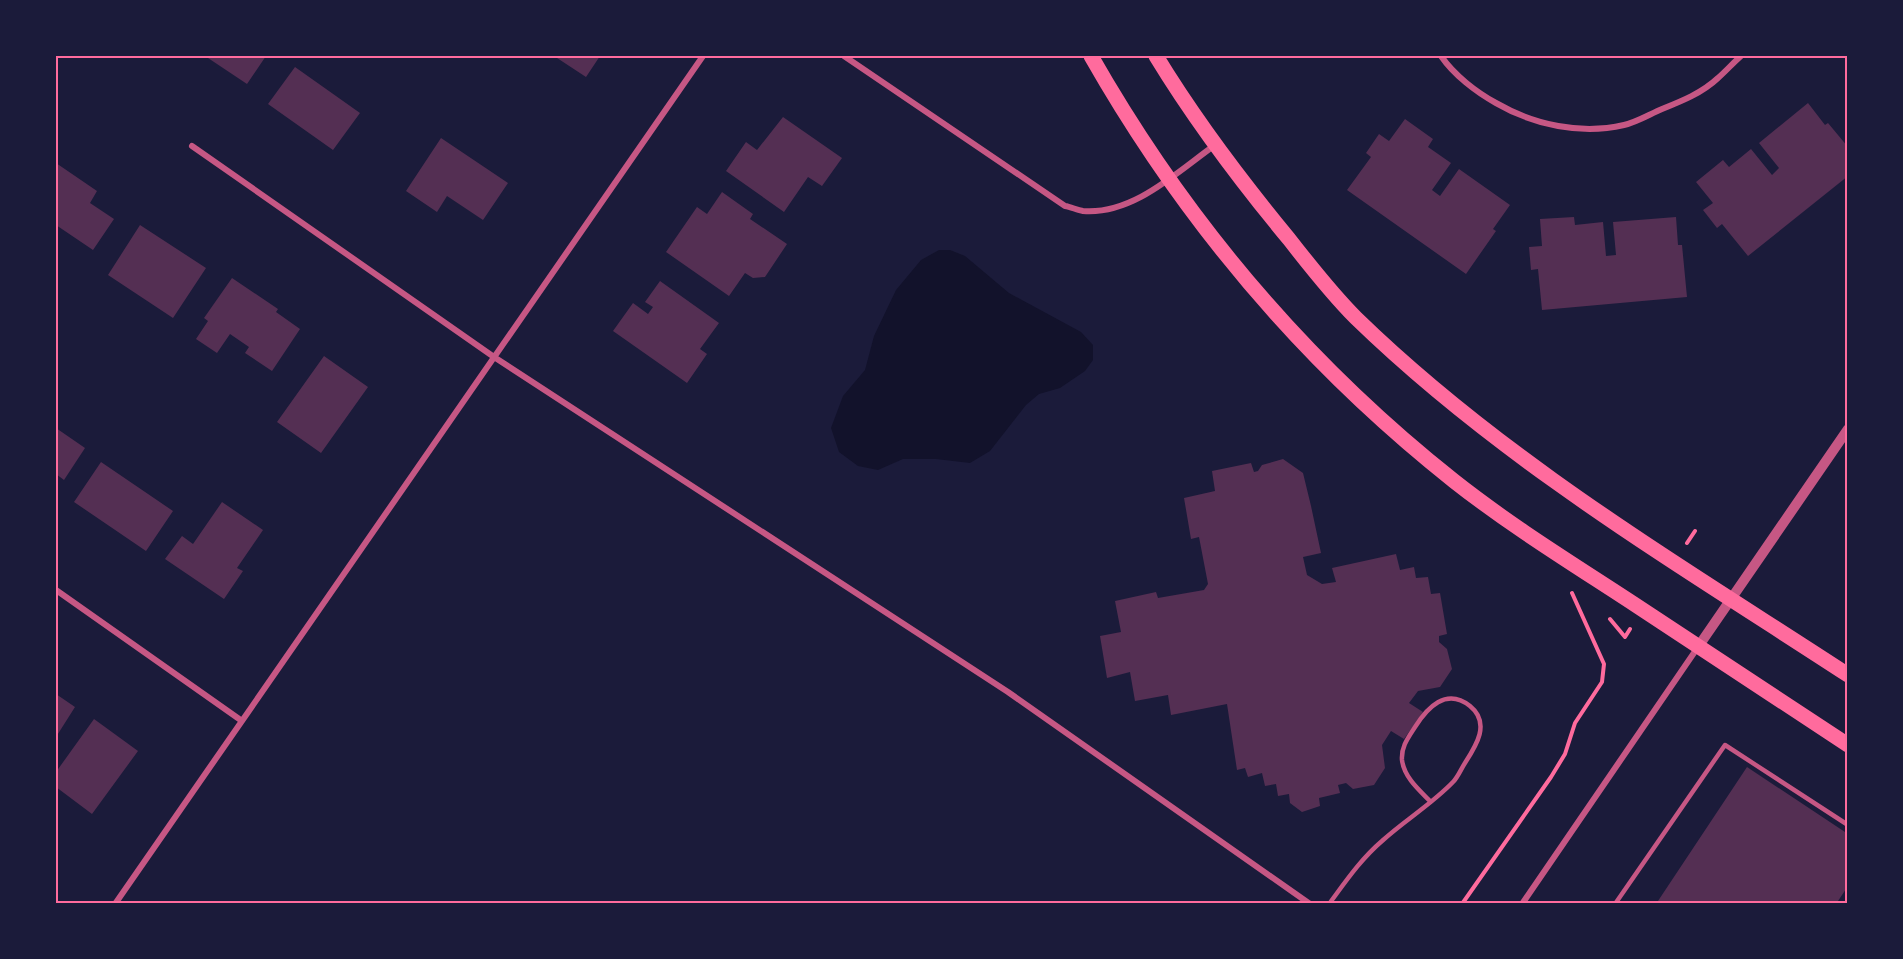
<svg xmlns="http://www.w3.org/2000/svg" width="1903" height="959" viewBox="0 0 1903 959" font-family="'DM Sans',sans-serif">
	<rect width="100%" height="100%" fill="#1b1b3a"/>
	<path fill="#12122b" d="M939,250H950L965,256L1009,293L1081,332L1093,345V360L1085,371L1060,388L1039,394L1026,405L990,451L970,463L936,459H903L878,470L858,466L839,452L831,428L843,396L865,370L874,336L896,290L921,260Z"/>
	<path fill="#542f53" d="M205,56H266L247,84Z
		M554,56H600L586,77Z
		M295,67L360,113L333,150L268,104Z
		M1808,103L1825,125L1828,123L1848,147V176L1748,256L1722,224L1717,228L1703,210L1713,203L1696,182L1723,160L1729,167L1751,149L1772,175L1779,168L1759,143Z
		M783,117L842,158L822,186L808,177L784,212L726,171L746,142L757,150Z
		M1405,119L1433,139L1428,147L1451,163L1432,190L1440,196L1459,169L1510,205L1493,229L1496,231L1466,274L1347,190L1371,157L1366,153L1379,134L1389,141Z
		M441,138L508,183L483,220L447,196L437,212L406,191Z
		M56,163L97,191L90,203L114,219L93,250L56,225Z
		M722,192L753,214L750,219L787,244L765,277L753,278L745,273L729,296L666,252L697,207L707,214Z
		M1574,217L1575,225L1603,222L1606,256L1616,255L1613,222L1676,217L1678,245H1682L1687,297L1542,310L1538,269L1531,270L1529,247L1542,246L1540,219Z
		M140,225L206,268L173,318L108,275Z
		M232,278L278,309L276,312L300,329L272,371L245,353L249,347L230,334L217,353L196,339L208,321L204,318Z
		M660,281L719,323L700,349L707,354L687,383L613,331L633,303L648,314L653,307L645,302Z
		M324,356L368,387L321,453L277,422Z
		M56,428L85,448L64,480L56,474Z
		M1283,459L1303,473L1311,506L1321,553L1303,557L1307,575L1322,584L1336,582L1332,568L1396,554L1400,570L1414,567L1416,578L1428,577L1431,594L1440,593L1447,634L1439,636V642L1447,649L1452,669L1440,687L1418,691L1409,703L1423,712L1404,739L1391,731L1382,745L1385,768L1374,785L1353,789L1346,783L1338,785L1340,793L1319,798L1320,806L1302,812L1290,803L1289,794L1278,796L1276,784L1265,786L1262,773L1248,777L1245,768L1237,770L1227,704L1171,715L1168,695L1135,701L1130,672L1107,678L1100,636L1121,632L1115,601L1156,592L1158,598L1204,590L1208,584L1199,537L1191,539L1184,498L1215,491L1212,471L1251,463L1254,472L1258,471L1262,465Z
		M101,462L173,511L146,551L74,502Z
		M222,502L263,530L237,568L243,571L224,599L165,559L182,536L193,544Z
		M56,694L75,707L56,737Z
		M94,719L138,751L92,814L56,787V772Z
		M1747,767L1848,834V886L1836,904H1656Z"/>
	<g fill="none" stroke-linecap="round" stroke-linejoin="round">
		<path stroke="#ff6b9d" stroke-width="4" d="M1687,543L1695,531
			M1610,619L1625,637L1630,629
			M1462,904L1551,777L1565,754L1575,723L1602,682L1604,664L1572,593"/>
		<path stroke="#c65784" stroke-width="4.5" d="M1329,904C1346,881 1361,859 1382,841C1405,820 1432,804 1453,782C1458,777 1461,769 1465,763C1476,746 1491,723 1470,706C1446,687 1427,708 1415,727C1408,738 1401,747 1402,760C1404,777 1419,790 1430,801
			M1615,904L1725,745L1848,825"/>
		<path stroke="#c65784" stroke-width="6" d="M844,56L1065,206C1071,207 1077,210 1083,211C1133,215 1177,172 1215,145
			M1441,56C1454,75 1476,92 1496,103C1534,125 1581,135 1624,125C1637,122 1650,114 1662,109C1682,101 1702,93 1718,78C1726,71 1733,63 1741,56
			M192,146L494,357L1008,692L1310,904
			M56,590L242,721
			M115,904L703,56
			M1522,904L1698,647"/>
		<path stroke="#c65784" stroke-width="10" d="M1698,647L1848,429"/>
		<path stroke="#ff6b9d" stroke-width="15" d="M1091,56C1185,221 1305,363 1454,481C1511,526 1573,564 1634,604C1705,651 1776,698 1848,745
			M1156,56C1195,120 1241,181 1289,239C1310,266 1332,294 1356,318C1502,460 1678,564 1848,675"/>
	</g>
	<rect width="1903" height="959" fill="none" stroke="#1b1b3a" stroke-width="114"/>
	<rect x="57" y="57" width="1789" height="845" fill="none" stroke="#ff6b9d" stroke-width="2"/>
</svg>
